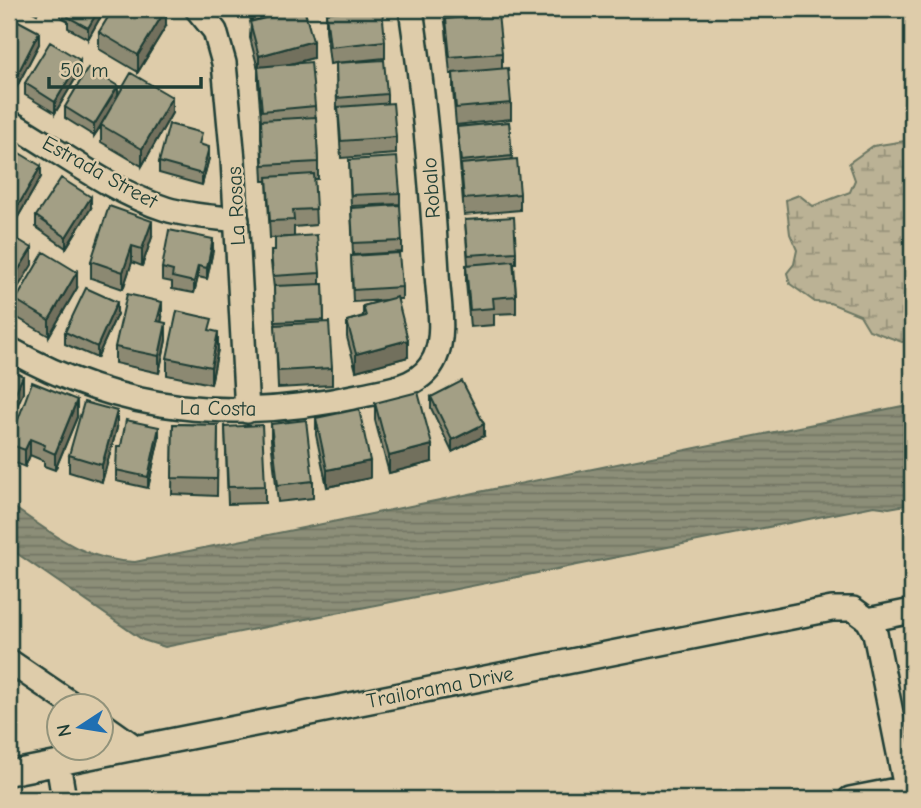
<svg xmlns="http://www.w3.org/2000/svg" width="921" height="808" viewBox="0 0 921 808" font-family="'Comic Neue',sans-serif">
	<defs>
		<pattern id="wetland-marsh" width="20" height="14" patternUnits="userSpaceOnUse" patternTransform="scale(1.75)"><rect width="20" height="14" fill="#bbb295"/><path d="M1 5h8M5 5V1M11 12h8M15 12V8" fill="none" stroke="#97927a"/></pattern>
		<pattern id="water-rules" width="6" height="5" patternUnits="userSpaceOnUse" patternTransform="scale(1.75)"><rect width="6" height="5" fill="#8c8e78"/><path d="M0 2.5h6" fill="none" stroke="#727563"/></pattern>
	</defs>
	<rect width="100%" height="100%" fill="#deccaa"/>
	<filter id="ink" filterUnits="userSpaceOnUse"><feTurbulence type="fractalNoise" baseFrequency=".0143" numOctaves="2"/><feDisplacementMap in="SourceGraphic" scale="14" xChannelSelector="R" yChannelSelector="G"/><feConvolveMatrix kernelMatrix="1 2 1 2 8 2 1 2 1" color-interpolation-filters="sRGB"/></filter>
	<g filter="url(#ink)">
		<path fill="url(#wetland-marsh)" stroke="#6d7864" stroke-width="2" d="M912,140V340L902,342L869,330L860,315L830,303L815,302L790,284L787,273L794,264L797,250L790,234L786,200L799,195L813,206L850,192L855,180L849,163L873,146Z"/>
		<path fill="url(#water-rules)" stroke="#606e5d" stroke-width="2" d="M912,404V504L889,508L874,506L165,647L143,640L9,548V504C52,533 81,560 135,562Z"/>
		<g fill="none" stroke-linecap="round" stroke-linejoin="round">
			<defs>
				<path id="minor" d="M197,9L215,31L224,63L233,160L247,411
					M9,122C60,151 110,191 166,209C189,216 213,217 237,220
					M9,349C123,414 236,423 363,395C390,389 422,387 435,358C446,333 438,299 437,273C432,185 424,97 411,9
					M868,620L875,633L906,788
					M9,661L75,706
					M102,724L136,748
					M58,763L64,799
					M9,773L832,609H853L868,620L912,611
					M850,799L912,787"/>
			</defs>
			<use href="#minor" stroke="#1f3d34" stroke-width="28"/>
			<use href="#minor" stroke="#deccaa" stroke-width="23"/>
		</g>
		<path fill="#8c8972" stroke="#1f3d34" stroke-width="2" d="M27,9H39L37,14Z
			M61,9H105L88,39L68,28V21L61,17Z
			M248,9H305L313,58L291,64L315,106L318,162V179H314L316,225L294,227V237L270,238L267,181H263L261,137V120L258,83V69L250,38L251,22Z
			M443,9H489V15L502,53V69L511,103V119L456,125L453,90V74H450L446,29Z
			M326,13L385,41V58L336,63L387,94V103L396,137V154L341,158L338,109H337L336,63L330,64L326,30Z
			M9,16L39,44L15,90L9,87Z
			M166,26L138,72L99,49V32Z
			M80,71L55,113L25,95V83Z
			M118,95L172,113L142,166L101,142V126L94,136L65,118V107Z
			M509,122L512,160L520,194V210L464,215L457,127Z
			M202,145L209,158L202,185L159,173V162Z
			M9,152L41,177L15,222L9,219Z
			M349,160L400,193V204L351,206Z
			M91,208L66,248L36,227V216Z
			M351,208L402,241V252L353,255Z
			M465,220L516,252V263H514L516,296V313L494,314V325L470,327L466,282V265H468Z
			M152,237L142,266L132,262L123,289L91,278V261Z
			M275,238L320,273V284H323L324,322L332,368V385L278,388L274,288L271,262V250H275Z
			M213,250L207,279L198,277L194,293L172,289V282L162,280V268Z
			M351,256L402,287V299H397L408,357L356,371L347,337V321L363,316V306L387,300L353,302Z
			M77,288L49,336L16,317V300Z
			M117,314L97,358L65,344V332Z
			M162,318L161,322L166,340L159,373L115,363V347Z
			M218,349L211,384L167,375V358Z
			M431,397L484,436L452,452L431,408Z
			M375,403L432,462L389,473L375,420Z
			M77,417L55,470L44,466V461L30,455L25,467L9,460V442Z
			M316,418L370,478L327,487L316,435Z
			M173,424L218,425L217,496L172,494Z
			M271,424L313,481V498L278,502L271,440Z
			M225,427L265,486V503L228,504Z
			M117,428L102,482L69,472V455Z
			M159,438L148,488L116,481V470L121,446Z"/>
		<path fill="#726f5d" stroke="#1f3d34" stroke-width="2" d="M99,9H105L88,39V28Z
			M166,9V26L138,72V55Z
			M252,9H305V12L252,25Z
			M39,32V44L15,90V79Z
			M313,41V58L259,72V56Z
			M80,60V71L55,113V102Z
			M118,86V98L94,136V125Z
			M172,97V113L142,166V149Z
			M209,147V158L202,185V174Z
			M41,166V177L15,222V211Z
			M91,197V208L66,248V237Z
			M152,221V237L142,266V249Z
			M213,239V250L207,279V268Z
			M132,246V262L123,289V272Z
			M32,248V265L9,302V285Z
			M198,266V277L194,293V282Z
			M77,272V288L49,336V320Z
			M117,302V314L97,358V347Z
			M162,302V318L157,338V321Z
			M166,323V340L159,373V356Z
			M218,332V349L211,384V367Z
			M408,340V357L356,371V354Z
			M23,376V393L9,424V407Z
			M77,400V417L55,470V454Z
			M117,411V428L102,482V465Z
			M484,424V436L452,452V440Z
			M159,427V438L148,488V477Z
			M30,439V455L25,467V450Z
			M432,445V462L389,473V456Z
			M370,461V478L327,487V470Z"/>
		<path fill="#a39f85" stroke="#1f3d34" stroke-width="2" d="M67,9H99L88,28L68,17L71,11Z
			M113,9H166L138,55L99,32Z
			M299,9H304L313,41L259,56L250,22Z
			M360,9H382L385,41L330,47L326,13Z
			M445,9H474L446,12Z
			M498,14L502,53L450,57L446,19Z
			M9,16L39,32L15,79L9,76Z
			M50,42L80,60L55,102L25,83Z
			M384,60L387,94L337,98L336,63Z
			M311,62L315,106L262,111L258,67Z
			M88,68L118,86L94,125L65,107Z
			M508,68L511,103L456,108L453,73Z
			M131,73L172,97L142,149L101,125Z
			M393,103L396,137L341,141L338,107Z
			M316,117L318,162L263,165L261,120Z
			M509,122L512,156L461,161L457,127Z
			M169,124L202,133L199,144L209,147L202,174L159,162Z
			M11,148L41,166L15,211L9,207V152Z
			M397,157L400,193L351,195L349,160Z
			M517,159L520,194L464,199L461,164Z
			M314,174L316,209L293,210L294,220L270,221L267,177Z
			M61,178L91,197L66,237L36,216Z
			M400,205L402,241L353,243L351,208Z
			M109,206L152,221L142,249L132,246L123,272L91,261Z
			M514,217L516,252L468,255L465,220Z
			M169,230L213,239L207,268L198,266L194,282L172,277L173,271L162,268Z
			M9,234L32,248L9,285Z
			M317,235L320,273L273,276L271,250H275V238Z
			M44,252L77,272L49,320L16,300Z
			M399,253L402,287L353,290L351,256Z
			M513,261L516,296L493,298L494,308L470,310L466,265Z
			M323,284L324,320L275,322L274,286Z
			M86,288L117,302L97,347L65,332Z
			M127,294L162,302L157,321L166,323L159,356L115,347Z
			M397,297L408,340L356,354L347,321L366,316L363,306Z
			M177,311L212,319L209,330L218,332L211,367L167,358Z
			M329,322L332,368L278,371L275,325Z
			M9,369L23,376L9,407Z
			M462,381L484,424L452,440L431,397Z
			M32,382L77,400L55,454L44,449L45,445L30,439L25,450L9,444Z
			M418,392L432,445L389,456L375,403Z
			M84,402L117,411L102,465L69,455Z
			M359,409L370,461L327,470L316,418Z
			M126,420L159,427L148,477L116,470L117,446H121Z
			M306,420L313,481L278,485L271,424Z
			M173,424L218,425L217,479L172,478Z
			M262,425L265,486L228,487L225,427Z"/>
	</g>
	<g text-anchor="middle" stroke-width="5" stroke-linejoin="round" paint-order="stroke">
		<g font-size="21" fill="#1f3d34" stroke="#deccaa">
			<text transform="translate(100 172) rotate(29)" y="7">Estrada Street</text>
			<text transform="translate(431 188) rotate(-94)" y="7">Robalo</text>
			<text transform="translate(236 206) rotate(-93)" y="7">La Rosas</text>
			<text transform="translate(218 408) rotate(1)" y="7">La Costa</text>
			<text transform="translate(440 687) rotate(-11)" y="7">Trailorama Drive</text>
		</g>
	</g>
	<rect width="921" height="808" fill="none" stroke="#deccaa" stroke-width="35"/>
	<rect x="18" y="18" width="886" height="773" fill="none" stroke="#1f3d34" stroke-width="2.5" filter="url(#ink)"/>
	<g transform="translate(80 727) rotate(258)"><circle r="33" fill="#deccaa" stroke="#92937b" stroke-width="2"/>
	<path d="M0-5L12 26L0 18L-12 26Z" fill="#1f6fb2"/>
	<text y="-10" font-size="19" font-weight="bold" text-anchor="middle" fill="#1f3d34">N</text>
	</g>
	<path d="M49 77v10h152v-10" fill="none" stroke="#1f3d34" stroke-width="3.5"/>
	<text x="60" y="77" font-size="21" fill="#1f3d34" stroke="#deccaa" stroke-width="5" paint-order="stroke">50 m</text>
</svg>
